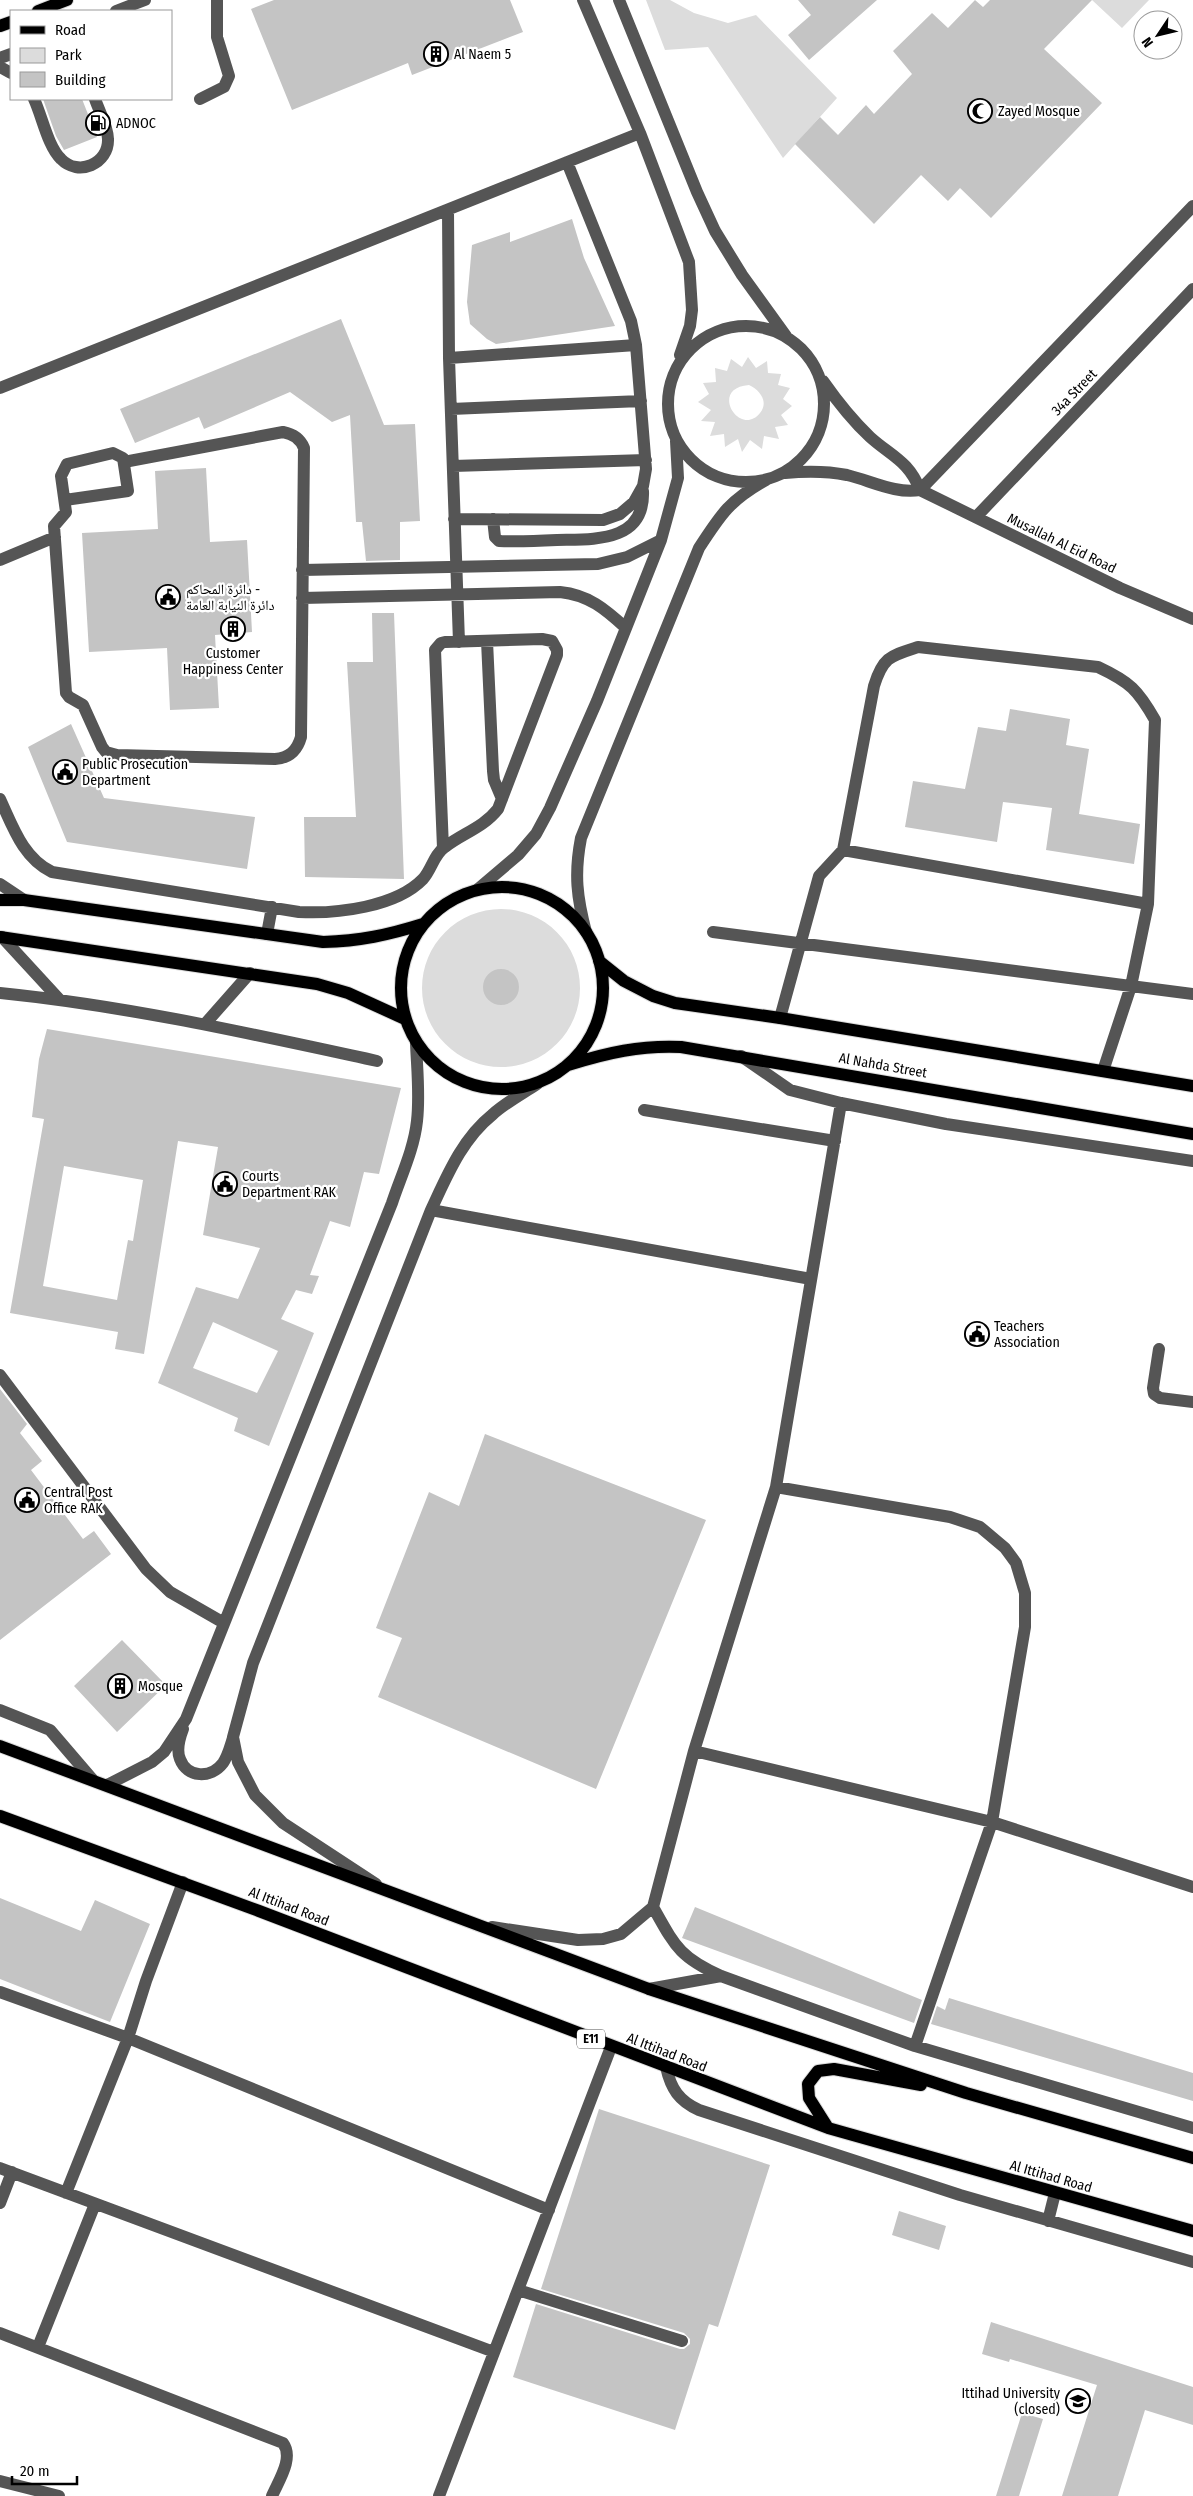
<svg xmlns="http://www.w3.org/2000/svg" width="1193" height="2496" viewBox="0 0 1193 2496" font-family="'Fira Sans Condensed','Noto Naskh Arabic',sans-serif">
	<rect width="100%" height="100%" fill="#fff"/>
	<path fill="#dcdcdc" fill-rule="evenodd" d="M646,0H670L694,13L728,23L756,15L837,98L783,158L708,47L665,50Z
		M1092,0H1149L1122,28Z
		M748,357L756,368L767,361L768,373L781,374L778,385L790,388L783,399L792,406L781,415L788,425L775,427L779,439L764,436L762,449L750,440L742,452L738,439L725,447L724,434L710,436L715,422L701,421L711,410L698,402L709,394L703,383L716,382L715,368L727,371L731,359L742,367ZM749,385C760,390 769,402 760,413C740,438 708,388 749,385Z
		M422 988a79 79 0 1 1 158 0a79 79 0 1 1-158 0Z"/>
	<path fill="#c4c4c4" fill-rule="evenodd" d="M274,0H510L523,32L412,75L408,63L292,110L251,9Z
		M798,0H877L809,60L788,35L811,15Z
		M975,0L983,7L990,0H1092L1044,49L1102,103L991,218L960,188L948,201L921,175L874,224L795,144L820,117L838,135L866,105L874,114L912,74L893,51L932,13L948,28Z
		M43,99H82L97,137L64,150L56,136Z
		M572,219L584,258L615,326L496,344L487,339L470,324L467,302L472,245L510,232V242Z
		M341,319L384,425L415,424L420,521L400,522V560L366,561L362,522H356L350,415L332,422L290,392L204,429L199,417L135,443L120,409Z
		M206,468L210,542L247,540L252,632L215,635L219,708L170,710L167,648L89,652L82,533L158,529L155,471Z
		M372,613H394L404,879L305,877L304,817H356L347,662H373Z
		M1010,709L1070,719L1066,745L1089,749L1079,814L1140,824L1134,864L1046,850L1052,808L1003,802L997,842L905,827L913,781L965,789L978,727L1006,731Z
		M71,724L104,798L255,817L247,869L67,842L28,747Z
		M483 987a18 18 0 1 1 36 0a18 18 0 1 1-36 0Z
		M47,1029L401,1088L379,1174L364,1172L350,1227L330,1221L310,1275L319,1276L312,1294L296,1290L281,1319L314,1333L269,1446L234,1431L238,1418L158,1383L196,1287L238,1299L260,1248L203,1235L218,1147L178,1141L144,1354L115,1349L118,1332L10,1313L44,1119L32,1117L39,1059ZM64,1166L143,1180L133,1241L128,1240L117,1300L43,1286ZM213,1322L278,1351L257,1393L193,1368Z
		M0,1389L27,1424L20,1433L42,1461L31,1470L83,1539L94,1531L111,1554L0,1640Z
		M485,1434L706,1520L596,1789L378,1697L402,1638L376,1628L429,1492L459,1506Z
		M122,1640L166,1685L117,1732L74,1686Z
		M0,1898L81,1931L95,1900L150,1924L110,2022L0,1979Z
		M695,1907L922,2000L914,2023L682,1938Z
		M949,1998L1193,2073V2101L931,2024L937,2006L945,2010Z
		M599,2109L770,2165L718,2327L709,2324L675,2430L513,2377L536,2304L680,2349H684L690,2344V2339L684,2333L541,2289Z
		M899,2211L946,2226L939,2250L892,2235Z
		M991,2322L1193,2387V2425L1145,2410L1118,2496H1062L1097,2385L1010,2359L1009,2362L982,2354Z
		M1022,2413L1043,2419L1019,2496H996Z"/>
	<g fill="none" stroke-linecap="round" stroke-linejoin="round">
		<defs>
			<path id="major" d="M38,11L67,0
				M0,26L11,22
				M401 988a101 101 0 1 1 202 0a101 101 0 1 1-202 0Z
				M0,900H24L323,942C360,941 388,935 423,924
				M0,937L317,984L348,993L405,1019
				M599,961L624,981L653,996L675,1003L780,1018L1193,1086
				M568,1065C606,1053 641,1045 681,1047L1193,1134
				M0,1746L649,1989L966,2093L1193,2158
				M0,1816L259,1911L828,2128L1193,2231
				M828,2128L809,2098L808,2084L818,2071L834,2069L921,2085"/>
		</defs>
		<use href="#major" stroke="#dbdbdb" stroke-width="14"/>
		<path stroke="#555" stroke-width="12" d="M583,0L640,133L689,262L692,310L690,326L680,355
			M619,0L697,192L715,231L742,275L786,336
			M116,11L145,0
			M0,58L11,54
			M0,67L11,73
			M34,99C42,116 48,147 61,159C78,177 109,164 108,139C108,126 99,111 95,99
			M200,99L224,87L229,76L217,37V0
			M448,210L449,358L459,642
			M668 404a78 78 0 1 1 156 0a78 78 0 1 1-156 0Z
			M449,358L636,345
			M823,381C837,401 852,420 870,437C891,456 909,461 920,490
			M0,388L640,133
			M451,409L641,401
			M453,466L646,460
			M785,473C806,471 827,471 847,475C872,481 895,494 920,490L1120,588L1193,619
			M920,490L1193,206
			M65,500L128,491L123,458L113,453L67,464L61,476L66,512L54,526L66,693L69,697L83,705L102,747L106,752L117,755L275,759C289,758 297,751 301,737L304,448C300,438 293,434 283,432L124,462
			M976,517L1193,289
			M454,519L603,520L620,514L634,502L643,486L646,469L636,345L631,321L567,162
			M493,519L495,537L499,541C518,542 538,541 557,540C593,539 645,543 643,491
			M0,560L55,537
			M302,570L598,564L627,557L661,540
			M302,598L560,592C589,595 605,609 626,628
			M487,641L493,771L494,780L502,799
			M0,799C13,827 23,858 52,872L299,912C337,914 396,907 423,879C432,869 434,854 445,847C463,833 483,828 498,809L557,655V650L552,641L542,639L445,642L441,643L435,650L443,848
			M843,850L1148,904
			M0,884L24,900
			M478,889L518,855L536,834L550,808L597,701L661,540L678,478L676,441
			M586,932C577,898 574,874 581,838L699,548C721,514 730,500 766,480
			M713,932L1193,994
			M267,934L272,907
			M2,937L59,999
			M0,993C128,1006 252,1034 377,1061
			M780,1018L819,876L843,850L874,686C883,657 890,656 918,647L1098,667C1130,682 1138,690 1155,720L1148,904L1131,986L1103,1071
			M205,1024L250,973
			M741,1056L790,1090L841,1103L946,1124L1193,1161
			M644,1110L835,1141
			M431,1210L811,1279
			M1159,1349L1153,1388L1154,1394L1160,1398L1193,1402
			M0,1375L146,1569L170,1592L224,1623
			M776,1487L950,1517L980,1527L1005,1548L1016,1563L1025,1593V1627L992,1822L915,2046
			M0,1710L50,1730L92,1779
			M183,1729C180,1737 176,1750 180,1759C187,1778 211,1779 223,1763C228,1756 230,1747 233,1738
			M694,1751L992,1822L1193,1887
			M107,1785L152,1762L164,1752L186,1719L392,1203C401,1176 414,1149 417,1121C420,1095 417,1069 416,1043
			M376,1884L283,1823L255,1795L238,1762L233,1737L253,1663L431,1210C447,1176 462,1139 492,1115C505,1103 522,1094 537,1084
			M653,1907C675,1946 679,1957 721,1976L915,2046L1193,2128
			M492,1927L578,1940L603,1939L621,1934L653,1907L694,1751L776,1487L841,1103
			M649,1989L721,1976
			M0,1992L128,2038L549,2210
			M666,2067C671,2089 679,2101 699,2110L960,2195L1193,2262
			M0,2168L494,2352
			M66,2193L128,2038L146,1981L183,1882
			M0,2203L12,2172
			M1048,2221L1055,2193
			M518,2290L682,2341
			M0,2333L283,2443C294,2458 279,2480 272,2496
			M38,2347L95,2204
			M0,2481L59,2496
			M439,2496L611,2047"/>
		<use href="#major" stroke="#000" stroke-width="12"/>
	</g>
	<defs>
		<symbol id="building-ring" viewBox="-11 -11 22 22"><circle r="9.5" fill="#fff" stroke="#000" stroke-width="1.5"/><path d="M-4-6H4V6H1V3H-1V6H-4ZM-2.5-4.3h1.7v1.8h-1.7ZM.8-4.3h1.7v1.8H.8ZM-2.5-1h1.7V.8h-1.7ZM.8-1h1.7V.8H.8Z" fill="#000"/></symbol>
		<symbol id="mosque-ring" viewBox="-11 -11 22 22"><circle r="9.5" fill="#fff" stroke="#000" stroke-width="1.5"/><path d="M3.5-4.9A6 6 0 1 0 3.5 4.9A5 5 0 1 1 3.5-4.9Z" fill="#000"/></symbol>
		<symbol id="fuel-ring" viewBox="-11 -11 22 22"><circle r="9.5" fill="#fff" stroke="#000" stroke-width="1.5"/><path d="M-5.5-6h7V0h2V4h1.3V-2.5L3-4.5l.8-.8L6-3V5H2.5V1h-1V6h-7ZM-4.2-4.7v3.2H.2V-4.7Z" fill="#000"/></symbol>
		<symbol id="civic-ring" viewBox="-11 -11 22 22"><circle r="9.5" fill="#fff" stroke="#000" stroke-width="1.5"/><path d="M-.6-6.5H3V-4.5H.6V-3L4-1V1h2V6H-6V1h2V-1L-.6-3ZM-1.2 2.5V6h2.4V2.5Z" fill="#000"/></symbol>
		<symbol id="university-ring" viewBox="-11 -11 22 22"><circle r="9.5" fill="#fff" stroke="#000" stroke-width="1.5"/><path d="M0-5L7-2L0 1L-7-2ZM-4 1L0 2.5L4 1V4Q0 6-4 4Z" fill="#000"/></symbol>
	</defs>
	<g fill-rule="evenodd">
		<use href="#building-ring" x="422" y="40" width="28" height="28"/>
		<use href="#mosque-ring" x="966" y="97" width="28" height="28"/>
		<use href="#fuel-ring" x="84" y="109" width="28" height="28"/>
		<use href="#civic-ring" x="154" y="583" width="28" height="28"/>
		<use href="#building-ring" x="219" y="615" width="28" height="28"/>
		<use href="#civic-ring" x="51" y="758" width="28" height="28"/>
		<use href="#civic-ring" x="211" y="1170" width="28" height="28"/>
		<use href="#civic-ring" x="963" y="1320" width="28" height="28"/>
		<use href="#civic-ring" x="13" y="1486" width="28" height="28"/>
		<use href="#building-ring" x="106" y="1672" width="28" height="28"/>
		<use href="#university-ring" x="1064" y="2387" width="28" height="28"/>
	</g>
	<g text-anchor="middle" stroke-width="4.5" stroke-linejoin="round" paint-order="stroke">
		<rect fill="#fff" stroke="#4c4c4c" stroke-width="1" x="577" y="2029.5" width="28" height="19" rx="4"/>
		<g font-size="12" font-weight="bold" fill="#000">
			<text x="591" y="2043">E11</text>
		</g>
		<g font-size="14" fill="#000" stroke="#fff" text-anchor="start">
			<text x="454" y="59">Al Naem 5</text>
			<text x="998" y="116">Zayed Mosque</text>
			<text x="116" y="128">ADNOC</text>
			<text x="186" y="594">دائرة المحاكم -<tspan x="186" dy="16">دائرة النيابة العامة</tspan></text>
			<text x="233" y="658" text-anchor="middle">Customer<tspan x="233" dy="16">Happiness Center</tspan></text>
			<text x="82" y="769">Public Prosecution<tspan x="82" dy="16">Department</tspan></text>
			<text x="242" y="1181">Courts<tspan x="242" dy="16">Department RAK</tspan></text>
			<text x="994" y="1331">Teachers<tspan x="994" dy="16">Association</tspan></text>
			<text x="44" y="1497">Central Post<tspan x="44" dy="16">Office RAK</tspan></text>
			<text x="138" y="1691">Mosque</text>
			<text x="1060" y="2398" text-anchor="end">Ittihad University<tspan x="1060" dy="16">(closed)</tspan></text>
		</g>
		<g font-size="14" fill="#000" stroke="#fff">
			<text transform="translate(1074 392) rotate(-46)" y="5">34a Street</text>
			<text transform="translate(1062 543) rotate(26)" y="5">Musallah Al Eid Road</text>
			<text transform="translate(883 1065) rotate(10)" y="5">Al Nahda Street</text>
			<text transform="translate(289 1906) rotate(21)" y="5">Al Ittihad Road</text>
			<text transform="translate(667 2052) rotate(21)" y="5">Al Ittihad Road</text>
			<text transform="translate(1051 2176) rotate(16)" y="5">Al Ittihad Road</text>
		</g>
	</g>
	<rect x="10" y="10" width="162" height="90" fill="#ffffff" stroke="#999999"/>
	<rect x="20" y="26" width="25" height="8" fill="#000000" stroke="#999999"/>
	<text x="55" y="35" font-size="15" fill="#000000">Road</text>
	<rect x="20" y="48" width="25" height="15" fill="#dcdcdc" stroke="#999999"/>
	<text x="55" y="60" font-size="15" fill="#000000">Park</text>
	<rect x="20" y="72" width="25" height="15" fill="#c4c4c4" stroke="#999999"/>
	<text x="55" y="85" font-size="15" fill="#000000">Building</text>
	<g transform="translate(1158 35) rotate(235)"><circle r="24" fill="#ffffff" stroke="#999999"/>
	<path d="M0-4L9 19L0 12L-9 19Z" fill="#000000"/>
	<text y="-8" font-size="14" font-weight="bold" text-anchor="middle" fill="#000000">N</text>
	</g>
	<path d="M12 2476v8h65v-8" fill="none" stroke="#000000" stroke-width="2.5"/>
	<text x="20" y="2476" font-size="15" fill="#000000" stroke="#ffffff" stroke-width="4" paint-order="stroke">20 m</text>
</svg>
